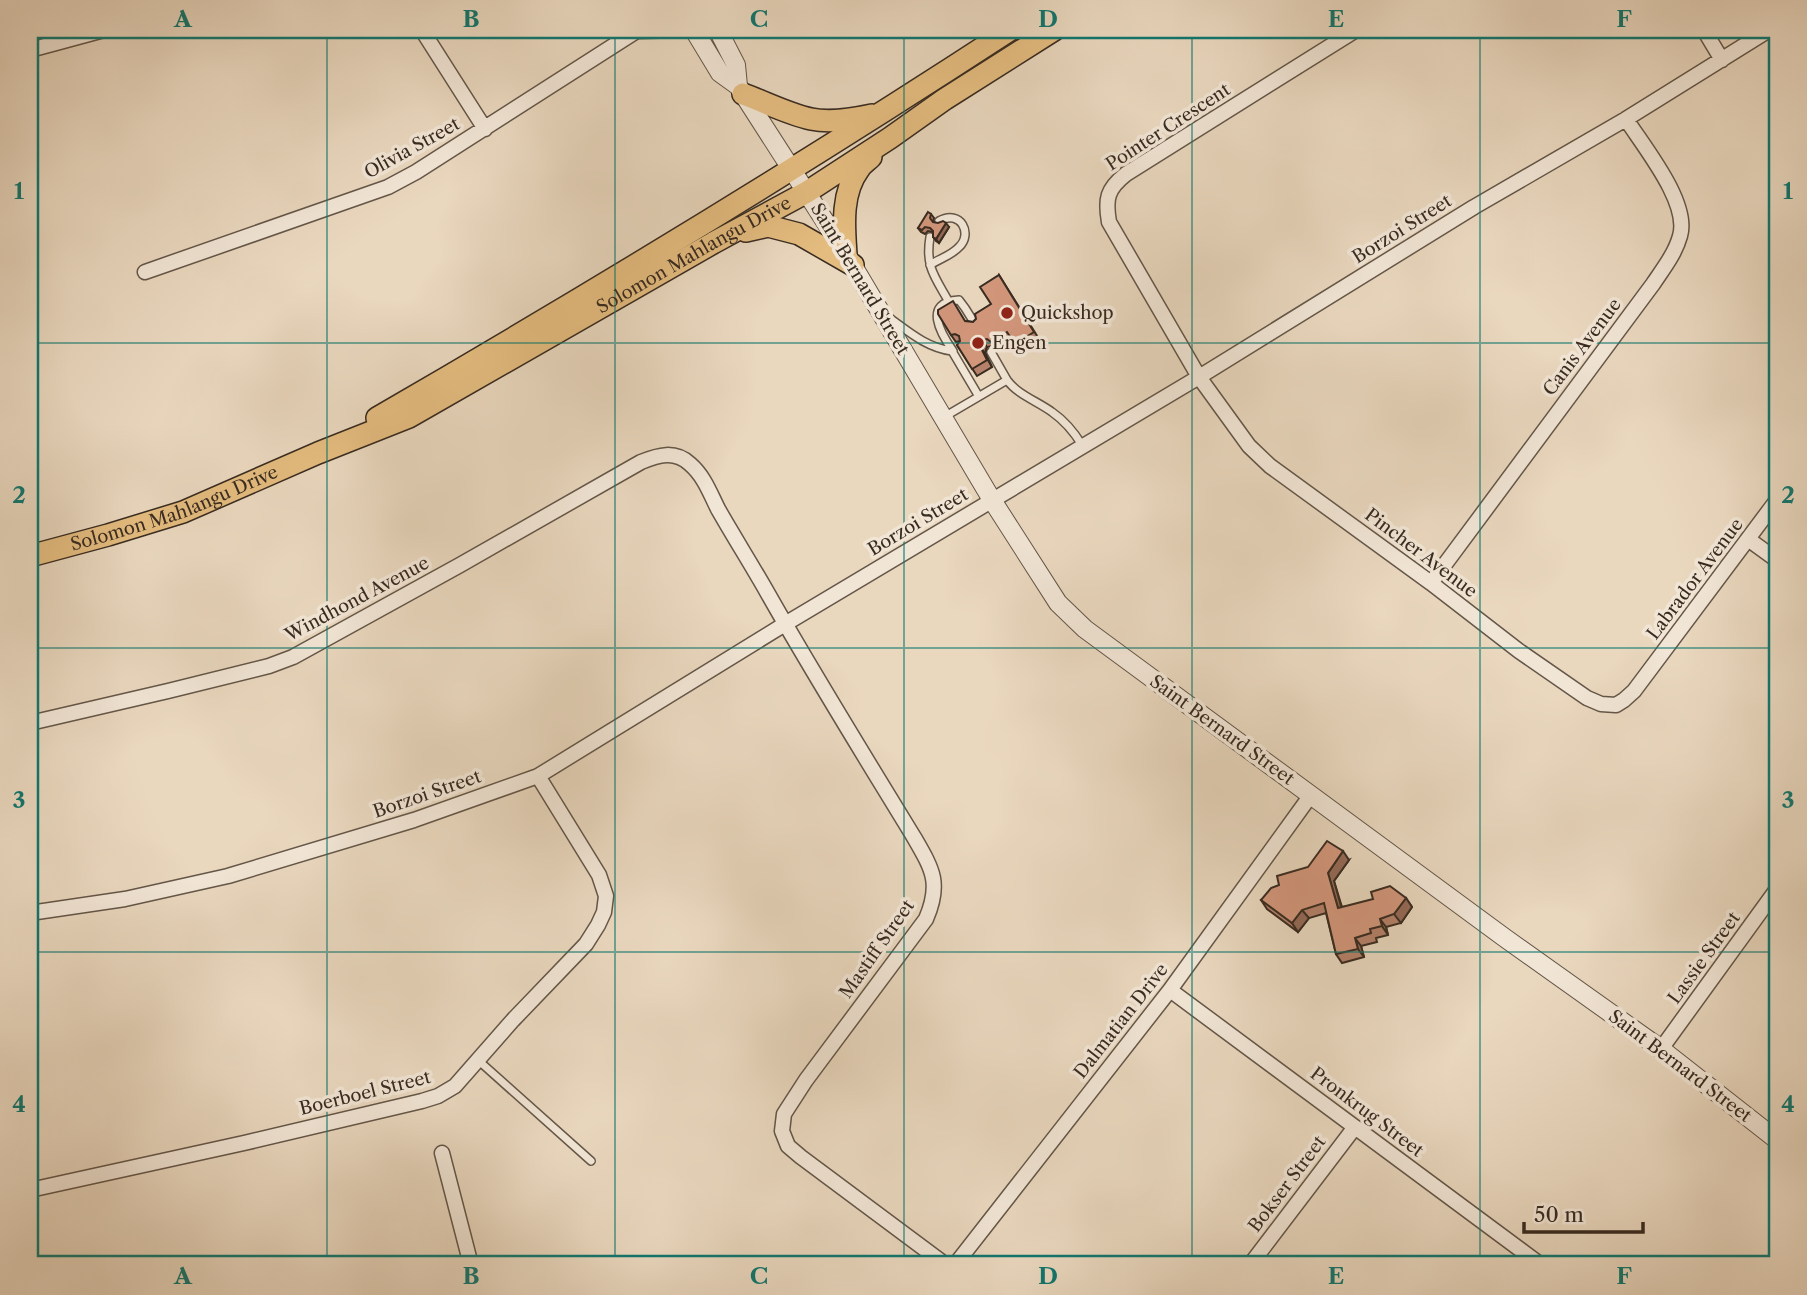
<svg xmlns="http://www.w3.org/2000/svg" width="1807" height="1295" viewBox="0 0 1807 1295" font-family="'Libre Caslon Text',serif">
	<rect width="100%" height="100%" fill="#e9d7be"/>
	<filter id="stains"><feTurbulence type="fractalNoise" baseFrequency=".00286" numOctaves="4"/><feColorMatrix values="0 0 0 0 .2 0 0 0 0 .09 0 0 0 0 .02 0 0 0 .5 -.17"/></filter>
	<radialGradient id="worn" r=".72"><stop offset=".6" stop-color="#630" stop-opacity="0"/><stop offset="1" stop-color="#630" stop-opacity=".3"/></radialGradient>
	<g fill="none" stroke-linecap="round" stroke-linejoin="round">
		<defs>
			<path id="service" d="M773,30L791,32L804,30
				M930,237C925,267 935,277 949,302
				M930,265C939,259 952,255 959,247C973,234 961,209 939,221
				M891,319C910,333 928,348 952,351L978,395
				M953,351C941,334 922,302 959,300L965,308L975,324
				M991,352L1007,380
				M944,417L1007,380C1018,395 1037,401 1052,412C1065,421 1074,432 1082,445
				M479,1061L591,1161"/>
			<path id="minor" d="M422,30L485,129
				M1356,30L1126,174C1107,189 1105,199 1109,222L1199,377L1249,446L1270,466L1431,583L1519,651L1587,698L1601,704L1616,705L1624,700L1634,691L1777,500
				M1704,30L1722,60
				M638,31L681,30
				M30,50L104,30
				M145,272L388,187L416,172L638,30
				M1748,539L1777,560
				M1431,583L1653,284C1663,269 1675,254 1680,236C1690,203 1644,147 1626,119
				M30,723L168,691L269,666L293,657L460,565L641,462C658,455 675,450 690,464C704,476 710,493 718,509C734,537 751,564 767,592C814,675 865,757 915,839C933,870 941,884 926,919L806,1080L784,1114L782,1131L788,1146L801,1157L946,1265
				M30,913L125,899L228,876L414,820L538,776L785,624L1199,377L1474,207L1626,119L1769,30
				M1170,990L1541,1265
				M1661,1049L1777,889
				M442,1153L471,1265
				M30,1190L244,1143L422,1101L438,1096L455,1086L513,1020L586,944L598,925L604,912L606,896L599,875L538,776
				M955,1265L1170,990L1311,795
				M1250,1265L1355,1127"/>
			<path id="tertiary" d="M694,30L720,73L738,86L846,254L992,500L1058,603L1085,629L1505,938L1661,1049L1777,1140
				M718,30L736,65L738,86"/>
			<g id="primary">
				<path d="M743,94C765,102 788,114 811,119C831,123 853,119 872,115"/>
				<path d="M746,231L768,226L799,234L853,265"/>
				<path d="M846,254C844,226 841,193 859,169C862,164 867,161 871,157"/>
				<path d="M377,418C591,294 803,165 1010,30"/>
				<path id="s1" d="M30,556L108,535L183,512L318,453L409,417L713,243L807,192L890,138L945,99L1054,30"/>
			</g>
		</defs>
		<use href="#service" stroke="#645648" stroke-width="10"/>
		<use href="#minor" stroke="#645648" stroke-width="17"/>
		<use href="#tertiary" stroke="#645648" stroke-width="20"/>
		<use href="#primary" stroke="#382b20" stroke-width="24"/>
		<use href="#service" stroke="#f1e5d5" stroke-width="7"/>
		<use href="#minor" stroke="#f1e5d5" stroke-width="14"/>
		<use href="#tertiary" stroke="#f1e5d5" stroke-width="18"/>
		<use href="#primary" stroke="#e4bc7f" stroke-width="21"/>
	</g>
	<path fill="#b5816a" stroke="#382b20" stroke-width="2" d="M931,214L934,218L933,222L949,227L939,243L936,241L933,237V232L928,231L925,234L921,232L918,228Z
		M999,275L1039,339L1020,351L1012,340L996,349L992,346L987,347L985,353L992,367L977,376L957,345L960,341L956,342L951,335L966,321L973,322L991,304Z
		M1349,860L1334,881L1342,907L1406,898L1412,907L1401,923L1386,927L1388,935L1376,938L1377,942L1361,946L1364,957L1342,963L1336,954L1326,913L1309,918L1298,932L1267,909L1261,900Z"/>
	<path fill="#936956" stroke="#382b20" stroke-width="2" d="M946,223L949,227L939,243L936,239Z
		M982,340L987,347L985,353L992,367L980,346Z
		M1343,851L1349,860L1334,881L1344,917L1338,908L1328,873Z
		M1406,898L1412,907L1401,923L1394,914Z
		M1302,910L1309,918L1298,932L1292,923Z
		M1380,919L1386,927L1388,935L1382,926Z
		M1355,938L1361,946L1364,957L1358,949Z"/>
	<path fill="#d2967b" stroke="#382b20" stroke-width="2" d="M928,212L931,214L930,218L933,222L938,223L943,221L946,223L936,239L933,237V231L930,228L925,227L922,230L918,228Z
		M999,275L1034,332L1015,344L1007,332L991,342L987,339L982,340L980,346L987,360L972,369L957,345L960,341L959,336L955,334L951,335L938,314V310L953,301L965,321L973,322L976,319L975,314L991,304L980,287Z
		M1327,841L1343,851L1328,873L1338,908L1373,899L1371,892L1390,886L1406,898L1394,914L1380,919L1382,926L1370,929L1371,933L1355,938L1358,949L1336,954L1324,903L1302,910L1292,923L1261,900L1271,888L1279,885L1277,876L1308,867Z"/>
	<path fill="none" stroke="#0f766e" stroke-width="2" stroke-opacity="0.55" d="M327,30V1265M615,30V1265M904,30V1265M1192,30V1265M1480,30V1265M30,343H1777M30,648H1777M30,952H1777"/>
	<g fill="#8f2418" stroke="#f1e5d5" stroke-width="2.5">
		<circle cx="1007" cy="313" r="7"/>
		<circle cx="978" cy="343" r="7"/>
	</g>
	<g text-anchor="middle" stroke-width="7" stroke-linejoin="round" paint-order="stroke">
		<g font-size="18" fill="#382b20" stroke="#f1e5d5">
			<text transform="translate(1168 127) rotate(-33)" y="6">Pointer Crescent</text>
			<text transform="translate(412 148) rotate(-29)" y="6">Olivia Street</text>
			<text transform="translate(1402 229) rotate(-32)" y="6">Borzoi Street</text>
			<text dy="6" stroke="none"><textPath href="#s1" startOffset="732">Solomon Mahlangu Drive</textPath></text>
			<text transform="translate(860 279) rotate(59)" y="6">Saint Bernard Street</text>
			<text transform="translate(1582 347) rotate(-53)" y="6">Canis Avenue</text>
			<text dy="6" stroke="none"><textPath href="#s1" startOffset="152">Solomon Mahlangu Drive</textPath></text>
			<text transform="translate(918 522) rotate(-31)" y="6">Borzoi Street</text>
			<text transform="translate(1421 553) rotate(37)" y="6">Pincher Avenue</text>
			<text transform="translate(1695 579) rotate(-53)" y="6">Labrador Avenue</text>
			<text transform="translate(357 599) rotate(-28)" y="6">Windhond Avenue</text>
			<text transform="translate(1222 730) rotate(36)" y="6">Saint Bernard Street</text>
			<text transform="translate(427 794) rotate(-19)" y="6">Borzoi Street</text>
			<text transform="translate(877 949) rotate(-55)" y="6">Mastiff Street</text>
			<text transform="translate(1704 958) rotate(-54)" y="6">Lassie Street</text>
			<text transform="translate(1121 1021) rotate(-52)" y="6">Dalmatian Drive</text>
			<text transform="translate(1680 1066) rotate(37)" y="6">Saint Bernard Street</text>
			<text transform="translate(365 1093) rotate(-14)" y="6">Boerboel Street</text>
			<text transform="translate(1367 1112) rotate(37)" y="6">Pronkrug Street</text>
			<text transform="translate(1287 1184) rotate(-53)" y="6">Bokser Street</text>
		</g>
		<g font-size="18" fill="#382b20" stroke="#f1e5d5" text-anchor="start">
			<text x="1021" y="319">Quickshop</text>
			<text x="992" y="349">Engen</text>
		</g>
	</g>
	<rect width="1807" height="1295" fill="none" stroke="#e9d7be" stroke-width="77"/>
	<path d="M1524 1222v10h119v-10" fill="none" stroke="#382b20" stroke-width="3.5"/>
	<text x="1534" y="1222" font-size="21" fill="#382b20" stroke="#f1e5d5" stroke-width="5" paint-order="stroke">50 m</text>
	<rect x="38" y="38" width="1731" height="1218" fill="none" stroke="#0f766e" stroke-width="2.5"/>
	<g font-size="23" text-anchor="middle" font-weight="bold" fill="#0f766e">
		<text x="183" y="27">A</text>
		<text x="471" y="27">B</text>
		<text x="759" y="27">C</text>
		<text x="1048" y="27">D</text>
		<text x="1336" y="27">E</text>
		<text x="1624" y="27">F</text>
		<text x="19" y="199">1</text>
		<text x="1788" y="199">1</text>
		<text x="19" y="503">2</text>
		<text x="1788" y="503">2</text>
		<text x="19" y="808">3</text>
		<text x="1788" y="808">3</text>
		<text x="19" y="1112">4</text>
		<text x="1788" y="1112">4</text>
		<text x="183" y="1284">A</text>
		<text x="471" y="1284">B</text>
		<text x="759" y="1284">C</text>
		<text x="1048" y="1284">D</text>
		<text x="1336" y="1284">E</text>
		<text x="1624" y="1284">F</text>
	</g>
	<rect width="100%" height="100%" filter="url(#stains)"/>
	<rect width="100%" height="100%" fill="url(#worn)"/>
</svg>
